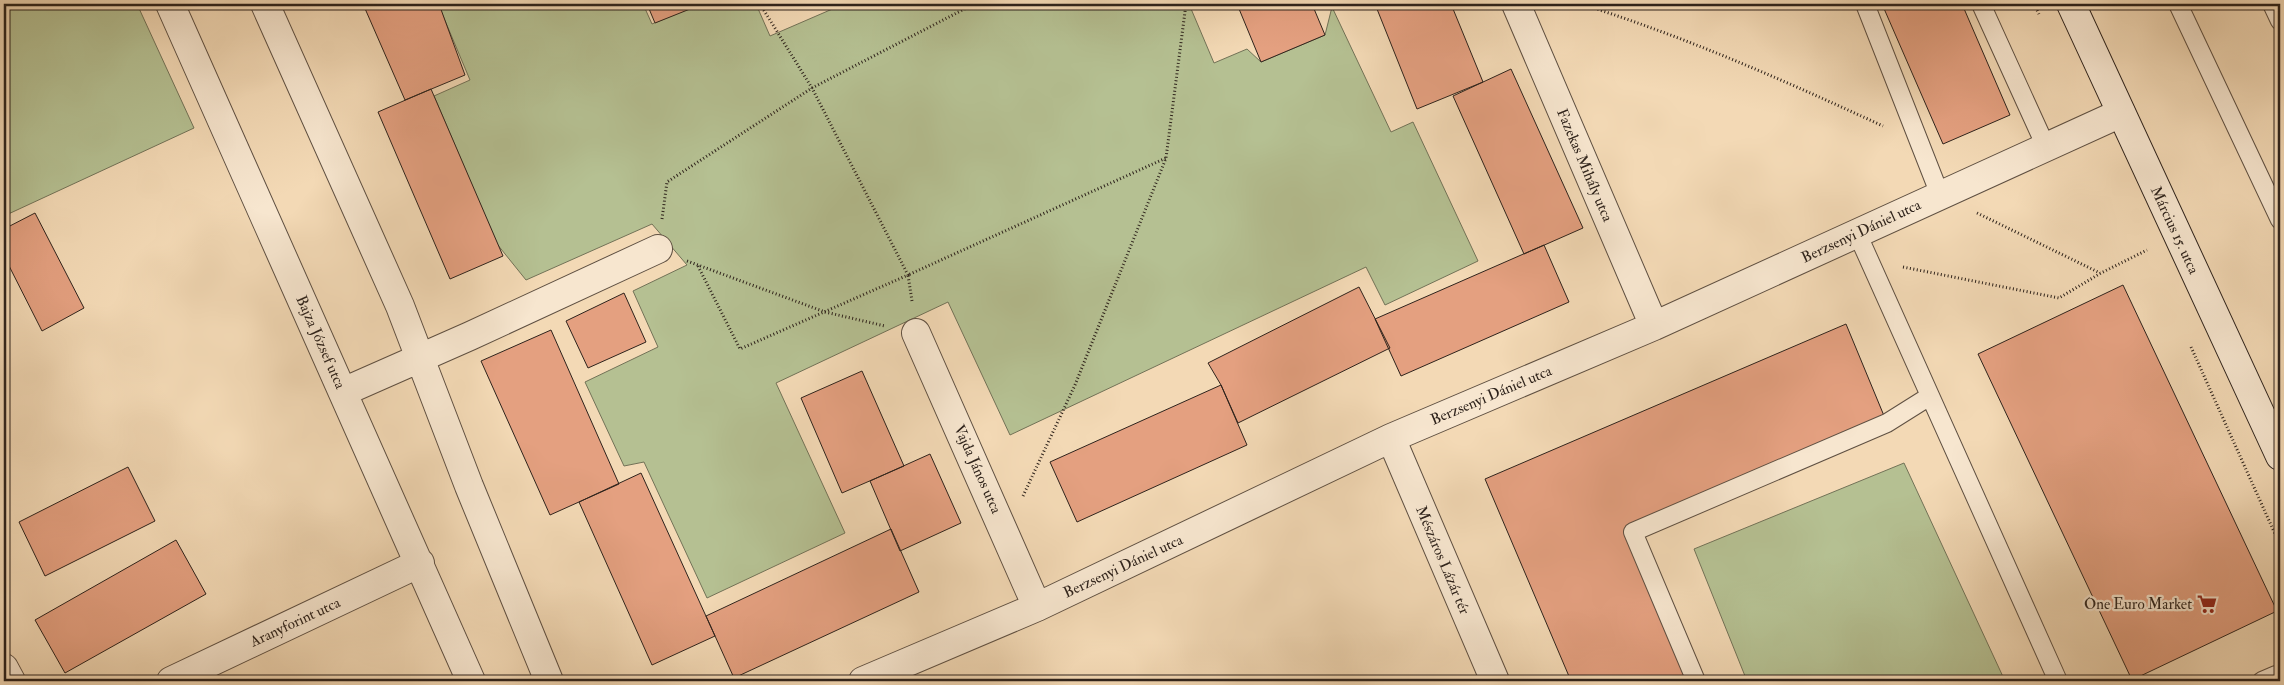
<svg xmlns="http://www.w3.org/2000/svg" width="2284" height="685" viewBox="0 0 2284 685" font-family="'IM FELL Double Pica',serif">
	<rect width="100%" height="100%" fill="#f3d9b5"/>
	<filter id="stains"><feTurbulence type="fractalNoise" baseFrequency=".004" numOctaves="4"/><feColorMatrix values="0 0 0 0 .2 0 0 0 0 .09 0 0 0 0 .02 0 0 0 .5 -.17"/></filter>
	<radialGradient id="worn" r=".72"><stop offset=".6" stop-color="#630" stop-opacity="0"/><stop offset="1" stop-color="#630" stop-opacity=".3"/></radialGradient>
	<path fill="#b5c092" stroke="#727257" d="M4,4H137L194,128L4,216Z
		M438,4H643L652,24L700,4H756L770,36L837,7L836,4H1189L1214,63L1247,49L1261,62L1325,35L1332,7L1391,132L1413,122L1478,261L1385,305L1366,267L1010,435L948,302L776,383L845,533L707,598L644,462L624,466L585,382L658,347L633,291L687,265L652,224L526,280L497,244L434,96L470,80Z
		M1904,463L2005,681H1747L1694,549Z"/>
	<path fill="#e4a080" stroke="#2e231c" d="M363,4H439L465,75L405,100Z
		M647,4H699L700,5L655,23Z
		M1237,4H1312L1325,35L1261,62Z
		M1375,4H1451L1483,82L1417,109Z
		M1882,4H1962L2010,115L1943,144Z
		M1511,69L1583,228L1524,254L1453,96Z
		M431,89L503,256L450,279L378,112Z
		M35,213L84,308L42,331L4,256V229Z
		M1544,245L1569,302L1401,376L1375,319Z
		M2123,285L2277,611L2132,680L1978,354Z
		M1359,287L1390,348L1238,423L1221,385L1208,363Z
		M624,293L646,342L588,368L566,321Z
		M1846,324L1887,423L1633,532L1696,681H1571L1485,479Z
		M551,330L619,484L550,515L481,361Z
		M862,371L904,466L842,493L801,398Z
		M1221,385L1247,445L1077,522L1050,462Z
		M930,454L961,523L900,551L870,481Z
		M128,467L155,521L45,576L19,522Z
		M641,473L715,636L652,665L579,502Z
		M891,529L919,592L734,678L706,616Z
		M176,540L206,594L65,673L35,620Z"/>
	<g fill="none" stroke-linecap="round" stroke-linejoin="round">
		<defs>
			<path id="lane" d="M1865,4L1940,195
				M1981,4L2046,147
				M2178,4L2280,220
				M2272,4L2280,21
				M1857,233L2058,681
				M1696,681L1633,532L1887,423L1930,396
				M2262,681L2276,675"/>
			<path id="street" d="M170,4L471,681
				M265,4L400,306L469,486L549,681
				M1516,4L1654,326
				M916,333L1037,607
				M343,392L470,336L658,249
				M1391,438L1495,681
				M4,668L11,681
				M171,681L420,563
				M863,681L1037,607L1391,438L1654,326L2121,113"/>
			<path id="secondary" d="M2071,4L2280,456"/>
		</defs>
		<use href="#lane" stroke="#5f5042" stroke-width="20"/>
		<use href="#street" stroke="#5f5042" stroke-width="30"/>
		<use href="#secondary" stroke="#2e231c" stroke-width="30"/>
		<path stroke="#2e231c" stroke-width="3" stroke-dasharray="1 2.5" stroke-linecap="butt" d="M1581,4C1686,37 1783,80 1883,126
			M2034,4L2039,14
			M1977,213L2100,273
			M662,219L667,182L812,88L974,4
			M687,261L825,312L885,326
			M698,266L740,349L908,275L812,88L760,4
			M1903,267L2059,298L2101,273L2147,250
			M912,301L908,275L1166,158
			M2191,347L2280,545
			M1023,496L1075,385L1166,158L1186,4"/>
		<use href="#lane" stroke="#f7e6cf" stroke-width="18"/>
		<use href="#street" stroke="#f7e6cf" stroke-width="28"/>
		<use href="#secondary" stroke="#f7e6cf" stroke-width="28"/>
	</g>
	<defs>
		<symbol id="supermarket-bare" viewBox="-9 -9 18 18"><path d="M-6-5.5h2.5l.6 2H6L4.5 2H-2.5L-4.4-4H-6ZM-1.5 3.2a1.3 1.3 0 1 0 .1 0ZM3 3.2a1.3 1.3 0 1 0 .1 0Z" fill="#8f2418" stroke="#f7e6cf" stroke-width="2.5" paint-order="stroke"/></symbol>
	</defs>
	<g fill-rule="evenodd">
		<use href="#supermarket-bare" x="2193" y="590" width="28" height="28"/>
	</g>
	<g text-anchor="middle" stroke-width="4.5" stroke-linejoin="round" paint-order="stroke">
		<g font-size="15" fill="#2e231c" stroke="#f7e6cf">
			<text transform="translate(1585 165) rotate(67)" y="5">Fazekas Mihály utca</text>
			<text transform="translate(2175 230) rotate(65)" y="5">Március 15. utca</text>
			<text transform="translate(1861 231) rotate(-25)" y="5">Berzsenyi Dániel utca</text>
			<text transform="translate(321 342) rotate(66)" y="5">Bajza József utca</text>
			<text transform="translate(1491 395) rotate(-23)" y="5">Berzsenyi Dániel utca</text>
			<text transform="translate(978 469) rotate(66)" y="5">Vajda János utca</text>
			<text transform="translate(1443 560) rotate(67)" y="5">Mészáros Lázár tér</text>
			<text transform="translate(1123 566) rotate(-25)" y="5">Berzsenyi Dániel utca</text>
			<text transform="translate(295 622) rotate(-25)" y="5">Aranyforint utca</text>
		</g>
		<g font-size="15" fill="#2e231c" stroke="#f7e6cf" text-anchor="end">
			<text x="2192" y="609">One Euro Market</text>
		</g>
	</g>
	<rect width="2284" height="685" fill="none" stroke="#f3d9b5" stroke-width="20"/>
	<rect x="5" y="5" width="2274" height="675" fill="none" stroke="#2e231c" stroke-width="2.5"/>
	<rect x="10" y="10" width="2264" height="665" fill="none" stroke="#2e231c"/>
	<rect width="100%" height="100%" filter="url(#stains)"/>
	<rect width="100%" height="100%" fill="url(#worn)"/>
</svg>
